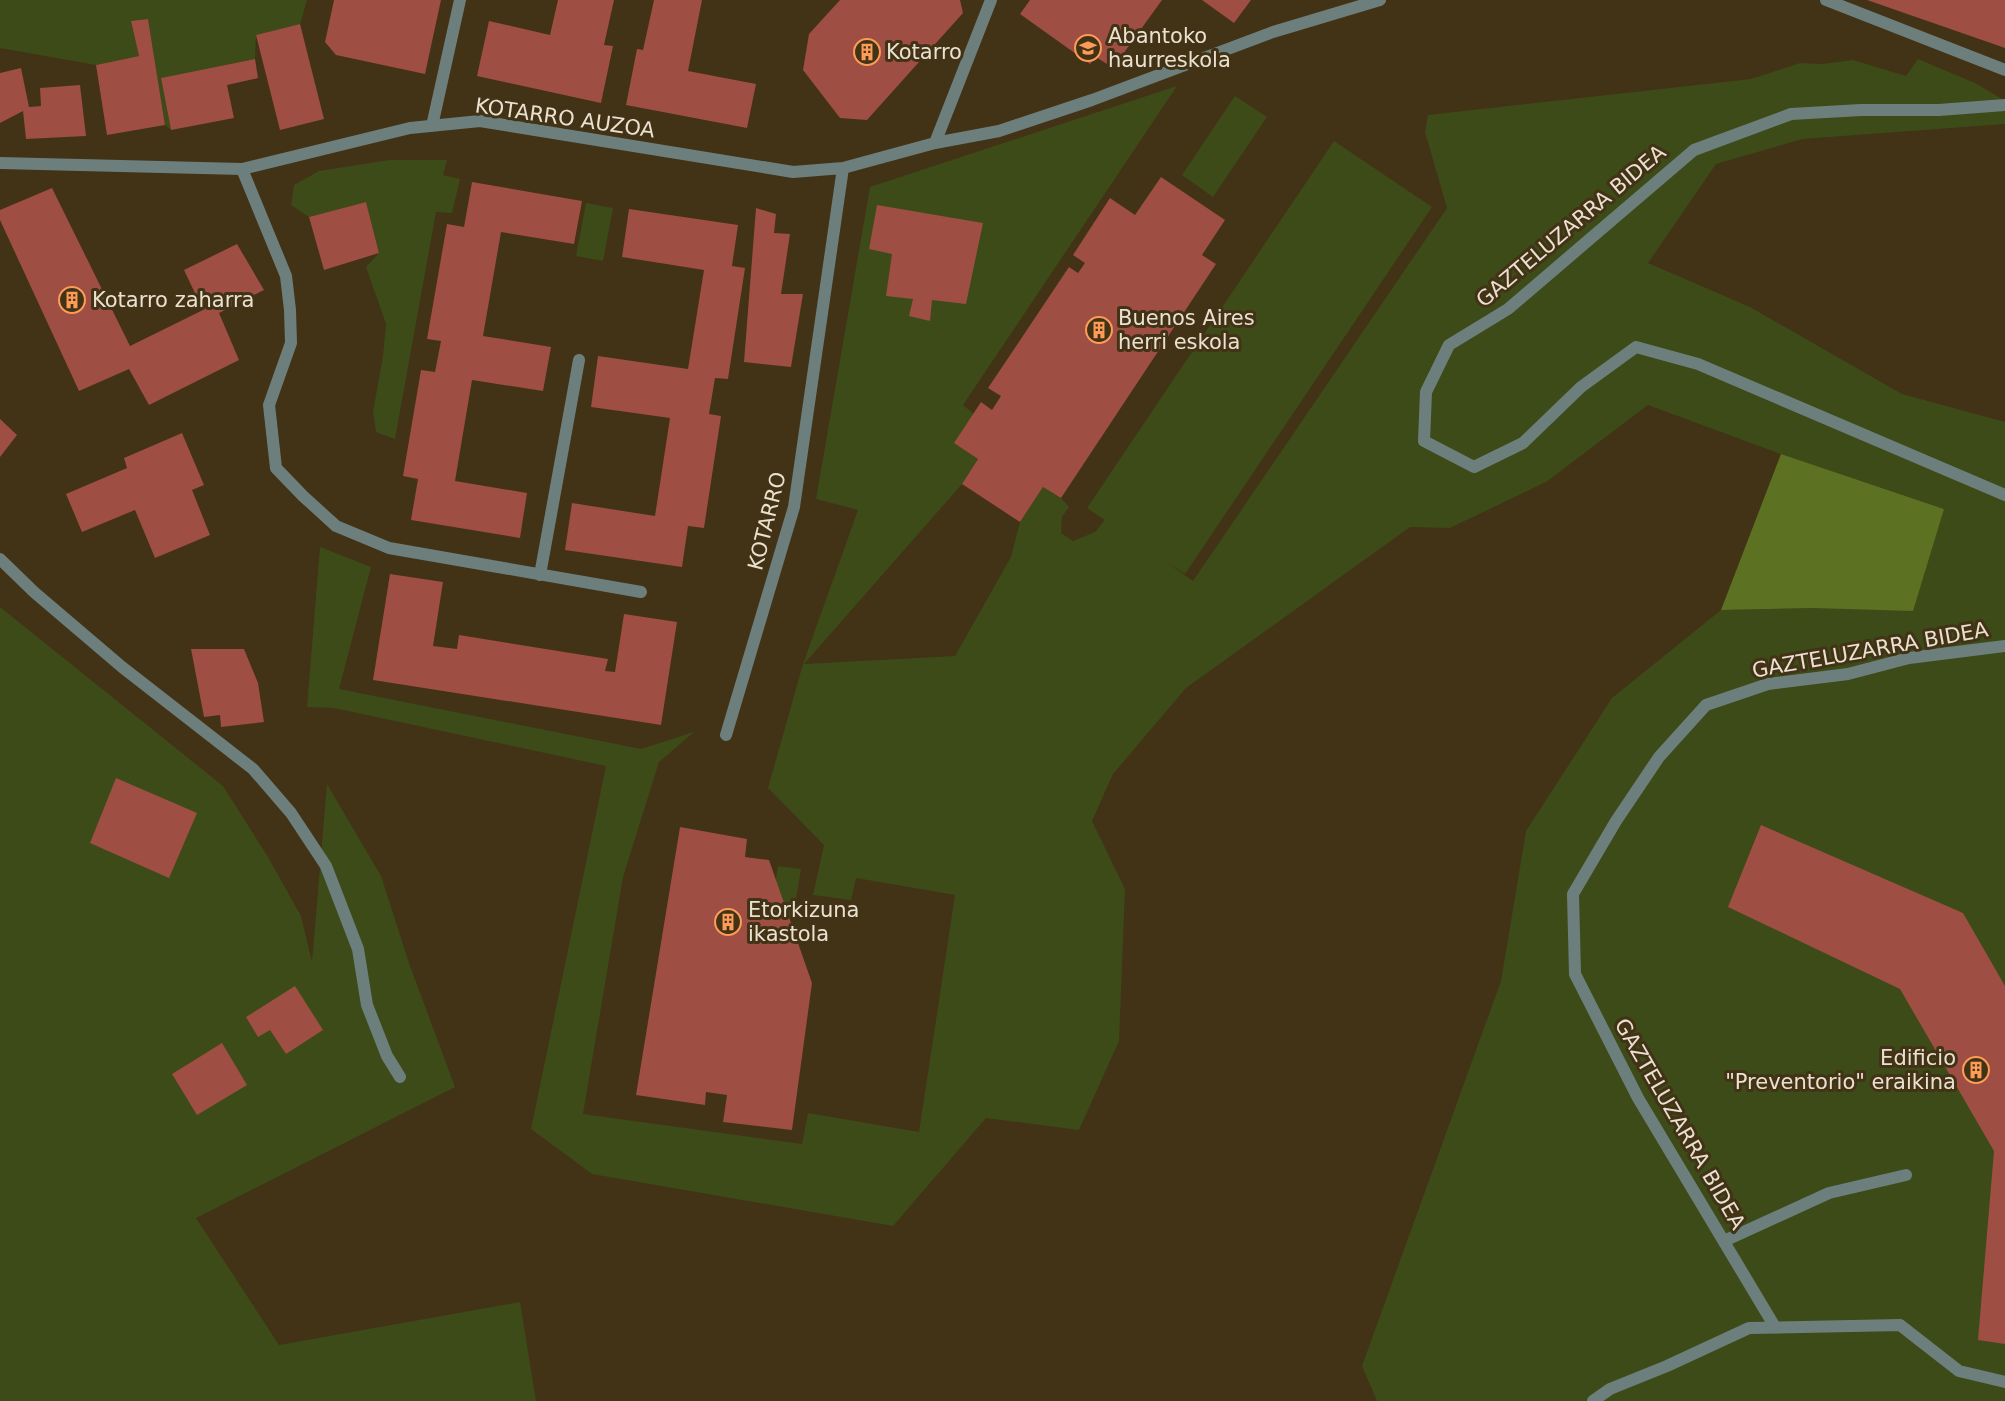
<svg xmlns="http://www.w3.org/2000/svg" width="2005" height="1401" viewBox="0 0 2005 1401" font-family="'DejaVu Sans',sans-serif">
	<rect width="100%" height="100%" fill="#423216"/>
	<path fill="#3d4b18" d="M0,0H307L300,24L256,35L255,59L161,78L171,130L165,125L148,19L131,21L139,56L96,65L0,48Z
		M1918,59L1977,84L2005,101V124L1802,139L1716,164L1648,263L1750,307L1902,394L2005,422V1401H1377L1362,1366L1501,981L1526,831L1612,698L1721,610L1814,608L1944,509L1781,454L1648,405L1546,482L1450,528L1410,527L1186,688L1113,774L1092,821L1125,889L1119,1041L1079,1130L986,1118L893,1226L592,1174L531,1129L606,766L334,708L307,707L320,547L371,567L339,689L641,749L694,732L659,762L623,877L583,1114L802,1144L808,1113L919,1132L955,895L856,878L851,900L813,895L824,845L768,788L803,664L858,510L816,499L870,187L1177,86L963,405L974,414L955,443L978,459L962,484L804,664L955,656L1011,557L1020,522L1043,487L1061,498L1069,507L1062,517L1061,533L1073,541L1095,532L1105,520L1087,508L1334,141L1432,207L1185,574L1166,562L1193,581L1447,208L1425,132L1428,115L1751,79L1800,63L1822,64L1853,60L1906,76Z
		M1235,96L1267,117L1213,197L1182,175Z
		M389,160H447L443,175L460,179L452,213L436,212L395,439L376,432L373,412L383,356L386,324L366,267L379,253L366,202L309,217L291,205L294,185L319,171Z
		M586,203L613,208L603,261L576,256Z
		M0,607L223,786L268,857L301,916L312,962L327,784L381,876L410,966L455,1087L196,1218L279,1345L520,1302L536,1401H0Z
		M778,866L801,869L793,917L770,913Z"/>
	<path fill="#5c7121" d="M1781,454L1944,509L1913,611L1814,608L1721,610Z"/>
	<path fill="#9e4e43" d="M334,0H441L425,74L336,55L325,42Z
		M558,0H614L604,45L613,46L601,103L477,76L489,21L550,35Z
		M654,0H702L688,71L756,84L747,128L626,105L637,49L643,50Z
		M840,0H960L963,13L867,120L840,118L803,70L809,34Z
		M1030,0H1162L1113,68L1096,57L1090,64L1020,14Z
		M1202,0H1251L1234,23Z
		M1867,0H2005V48Z
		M148,19L165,125L107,135L96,65L139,56L131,21Z
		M300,24L324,119L280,130L256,35Z
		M255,59L258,78L227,85L234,118L171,130L161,78Z
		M21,68L29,107L41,106L40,88L80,85L86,136L26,139L23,111L0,123V73Z
		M1161,177L1225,220L1202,255L1216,264L1061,498L1043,487L1020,522L962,484L978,459L954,443L981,402L992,410L1001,396L988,388L1069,267L1078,273L1085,263L1073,255L1110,198L1135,215Z
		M472,182L582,201L574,244L501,232L483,336L551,347L543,391L472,380L455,481L527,493L520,538L411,520L418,479L403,476L421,370L435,372L441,341L427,339L447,224L464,227Z
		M52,188L130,346L203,310L184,270L237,244L264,290L219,313L239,360L149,405L129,369L79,391L0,220V210Z
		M366,202L379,253L324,270L309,217Z
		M877,205L983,223L966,304L932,300L930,321L909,316L913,299L886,296L892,254L869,249Z
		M756,208L776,214L774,233L790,234L781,294H803L791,367L744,362Z
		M629,209L738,225L732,266L745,268L728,379L715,378L709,414L721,416L704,528L688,526L682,567L565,550L572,503L655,516L670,418L591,407L598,356L688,369L704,270L622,257Z
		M0,419L17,435L0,457Z
		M182,433L204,485L192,490L210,535L155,558L135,510L82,532L66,494L127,468L124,458Z
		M390,574L443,582L433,646L457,649L459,635L608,659L605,671L615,672L624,614L677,622L661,725L373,680Z
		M191,649H244L258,683L264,722L221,727L220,715L204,717Z
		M116,778L197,813L169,878L90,843Z
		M1761,825L1963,913L2005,986V1344L1978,1340L1994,1151L1900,989L1728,907Z
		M680,827L747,839L745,857L769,860L812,983L792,1130L723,1122L727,1095L706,1092L705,1105L636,1095Z
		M295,986L323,1030L286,1054L270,1030L258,1037L246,1017Z
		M222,1043L247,1085L197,1115L172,1074Z"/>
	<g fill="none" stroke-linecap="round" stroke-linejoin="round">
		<path stroke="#6d7f7c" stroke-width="12" d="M1826,0L2005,70
			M2005,105L1939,110H1861L1791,114L1694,150L1508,309L1449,345L1426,392L1424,441L1474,467L1523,443L1581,387L1636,347L1698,364L2005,495
			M432,126L460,0
			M935,143L999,131L1092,100L1273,32L1380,0
			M0,163L242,169L410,128L480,121L793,172L843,168L935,143L991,0
			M242,169L286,276L290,310L291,343L269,405L276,468L303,496L336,526L389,548L641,592
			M0,559L34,592L122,667L253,769L291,813L326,866L358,949L367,1005L387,1056L400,1077
			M540,575L579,360
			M726,735L794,507L843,168
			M1724,1241L1829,1193L1906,1175
			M1775,1327L1638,1098L1575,974L1573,894L1616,821L1659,757L1706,705L1768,684L1848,674L1909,658L2005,646
			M1593,1401L1610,1389L1667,1366L1749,1328L1900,1325L1959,1371L2005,1382"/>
	</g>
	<defs>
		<symbol id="school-ring" viewBox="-11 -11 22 22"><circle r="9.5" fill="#423216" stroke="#fd9c56" stroke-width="1.5"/><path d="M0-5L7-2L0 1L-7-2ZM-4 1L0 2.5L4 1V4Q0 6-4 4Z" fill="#fd9c56"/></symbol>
		<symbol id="building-ring" viewBox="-11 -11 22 22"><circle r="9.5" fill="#423216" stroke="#fd9c56" stroke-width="1.5"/><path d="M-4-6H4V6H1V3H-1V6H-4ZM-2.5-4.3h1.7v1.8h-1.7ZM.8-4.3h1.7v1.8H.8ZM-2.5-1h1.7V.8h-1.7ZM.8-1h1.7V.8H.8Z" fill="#fd9c56"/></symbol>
	</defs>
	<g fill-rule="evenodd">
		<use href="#school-ring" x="1073" y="33" width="30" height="30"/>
		<use href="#building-ring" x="852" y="37" width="30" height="30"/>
		<use href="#building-ring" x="57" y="285" width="30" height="30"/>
		<use href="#building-ring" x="1084" y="315" width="30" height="30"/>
		<use href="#building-ring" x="713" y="907" width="30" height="30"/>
		<use href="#building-ring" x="1961" y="1055" width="30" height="30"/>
	</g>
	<g text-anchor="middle" stroke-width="6" stroke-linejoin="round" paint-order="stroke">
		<g font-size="21" fill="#ebe1d1" stroke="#423216" text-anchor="start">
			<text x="1108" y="43">Abantoko<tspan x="1108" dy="24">haurreskola</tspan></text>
			<text x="886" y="59">Kotarro</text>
			<text x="92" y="307">Kotarro zaharra</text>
			<text x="1118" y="325">Buenos Aires<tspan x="1118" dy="24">herri eskola</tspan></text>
			<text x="748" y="917">Etorkizuna<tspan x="748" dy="24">ikastola</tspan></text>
			<text x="1956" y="1065" text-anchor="end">Edificio<tspan x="1956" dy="24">"Preventorio" eraikina</tspan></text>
		</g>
		<g font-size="21" fill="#ebe1d1" stroke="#423216">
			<text transform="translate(565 118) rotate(8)" y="7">KOTARRO AUZOA</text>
			<text transform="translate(1571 226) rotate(-40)" y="7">GAZTELUZARRA BIDEA</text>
			<text transform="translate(767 521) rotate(-76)" y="7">KOTARRO</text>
			<text transform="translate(1870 650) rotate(-10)" y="7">GAZTELUZARRA BIDEA</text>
			<text transform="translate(1680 1124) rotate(60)" y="7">GAZTELUZARRA BIDEA</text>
		</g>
	</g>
</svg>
